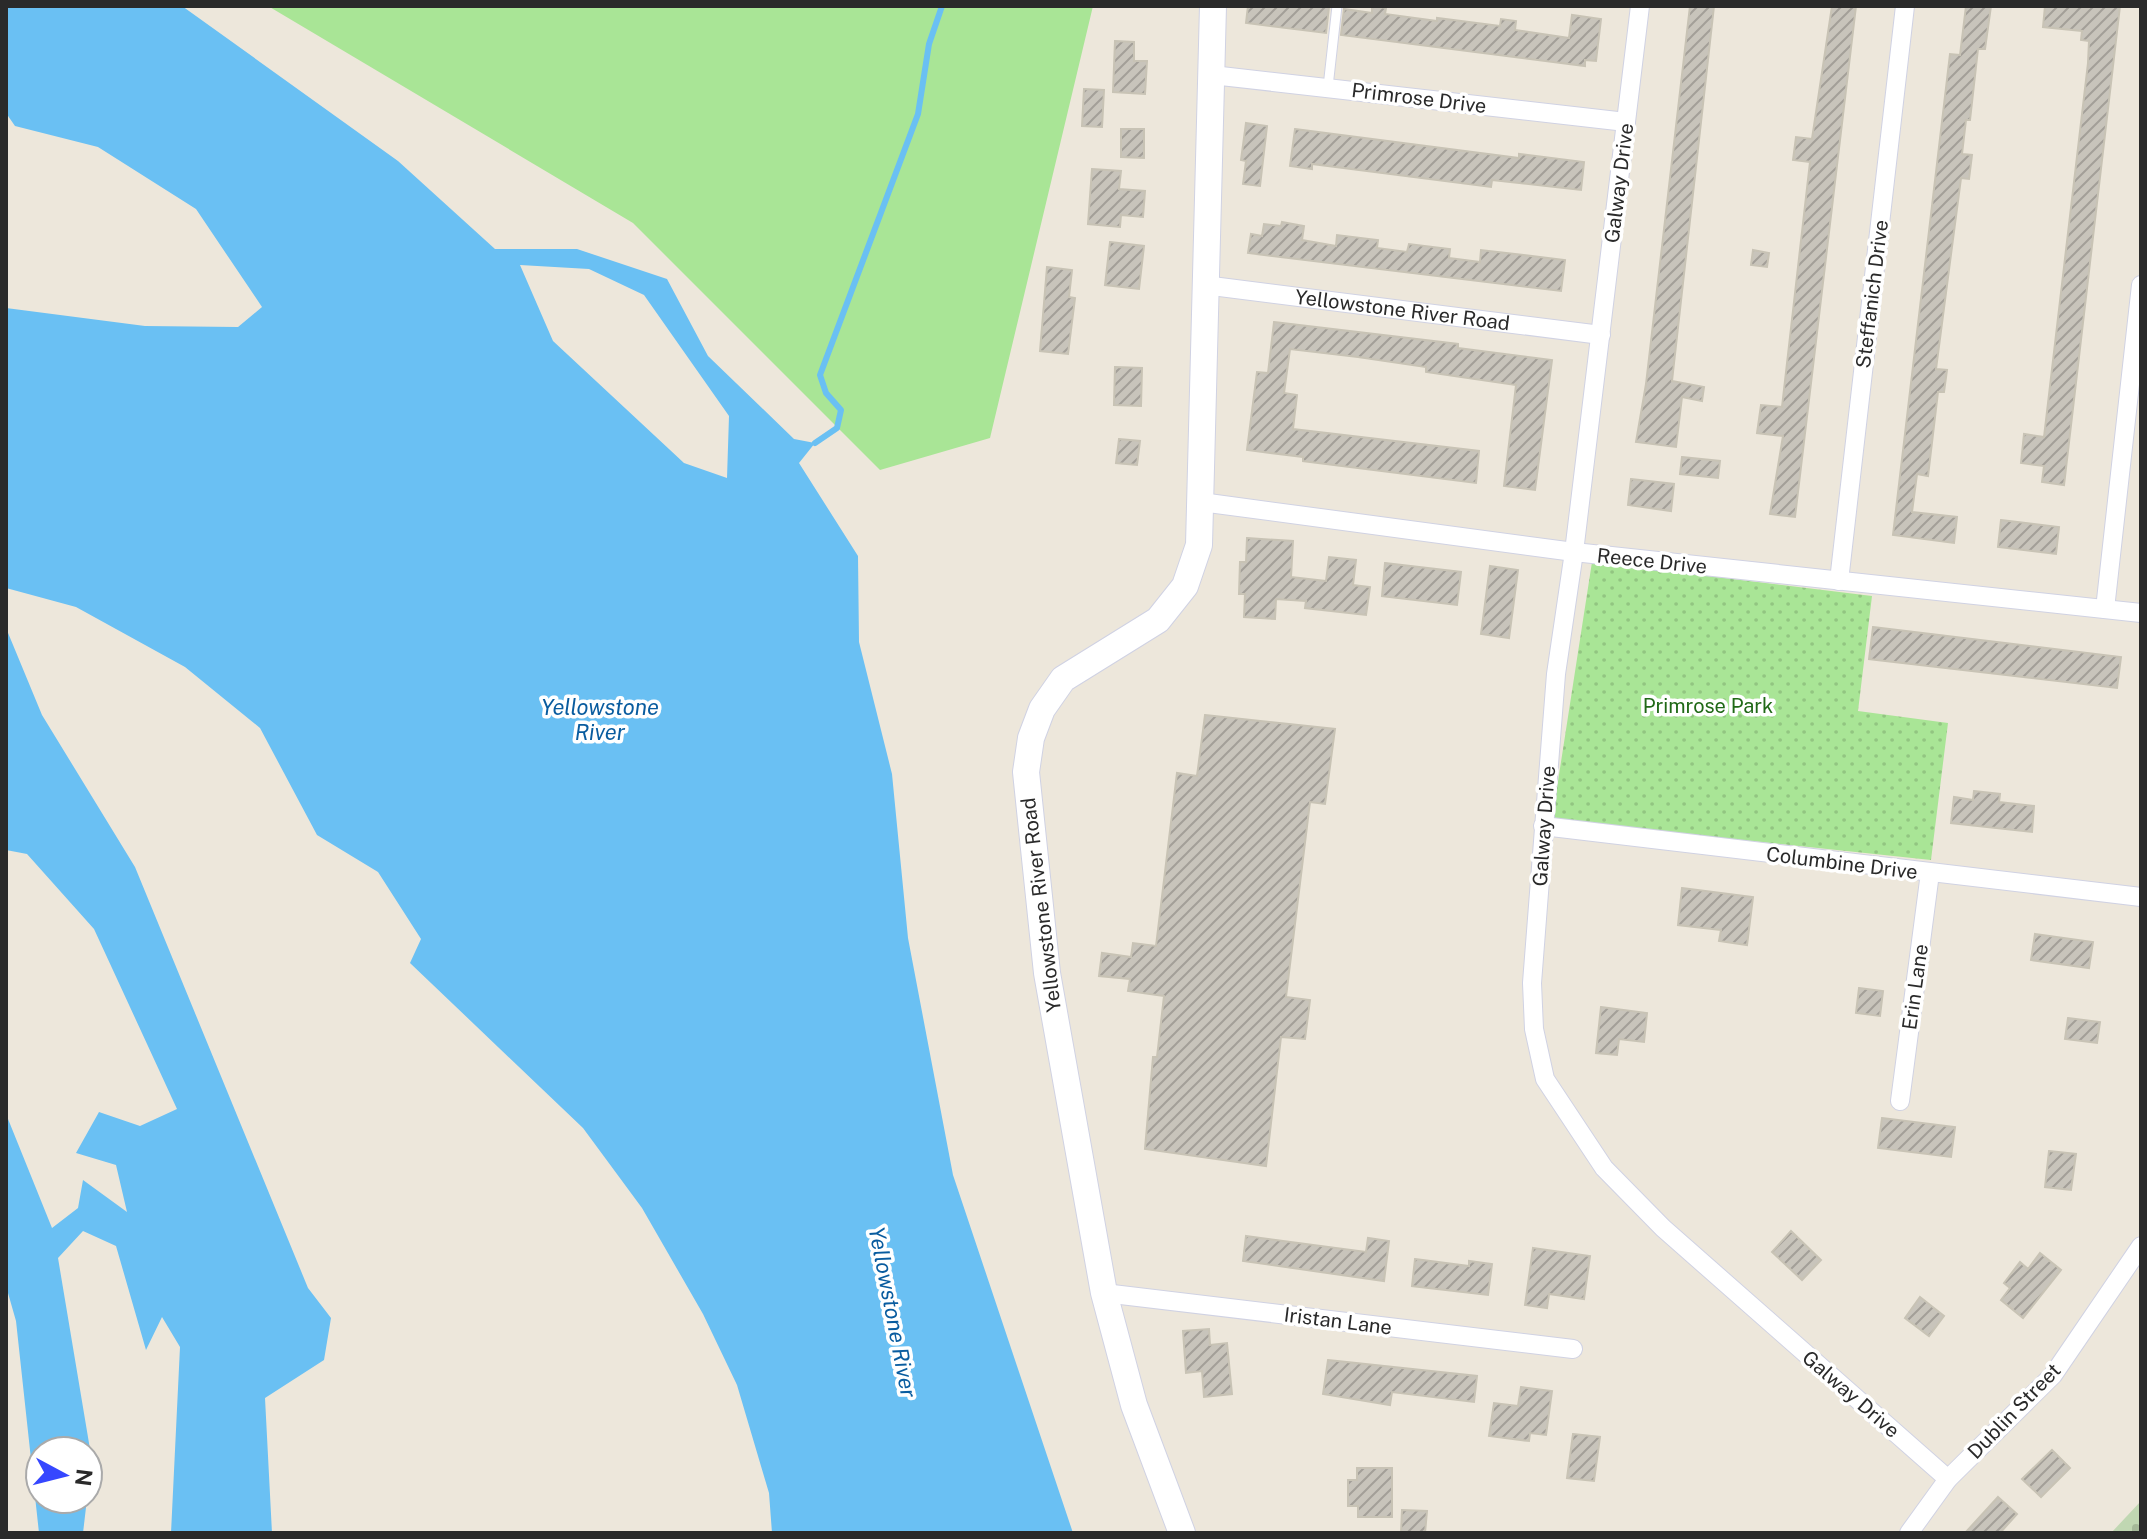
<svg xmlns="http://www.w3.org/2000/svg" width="2147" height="1539" viewBox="0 0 2147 1539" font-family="'Public Sans',sans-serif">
	<defs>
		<pattern id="cemetery-stones" width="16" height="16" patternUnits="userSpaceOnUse" patternTransform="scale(2)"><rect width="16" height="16" fill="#c0d7b2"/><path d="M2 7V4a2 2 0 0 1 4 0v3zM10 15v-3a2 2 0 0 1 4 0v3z" fill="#a5b999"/></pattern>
		<pattern id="park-dots" width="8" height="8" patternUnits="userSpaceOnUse" patternTransform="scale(2)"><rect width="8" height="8" fill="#a9e596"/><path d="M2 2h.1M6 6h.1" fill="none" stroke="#92c581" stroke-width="1.8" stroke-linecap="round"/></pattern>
		<pattern id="building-hatch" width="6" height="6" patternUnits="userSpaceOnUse" patternTransform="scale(2)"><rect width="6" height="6" fill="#c8c4bb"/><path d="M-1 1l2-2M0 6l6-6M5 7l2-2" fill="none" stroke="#a39f98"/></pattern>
	</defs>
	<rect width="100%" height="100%" fill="#ede7db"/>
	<path fill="#a9e596" d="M268,6H1093L990,438L880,470L633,223Z"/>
	<path fill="url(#cemetery-stones)" d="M2141,1501V1533H2111Z"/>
	<path fill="url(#park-dots)" d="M1592,562L1872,596L1858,711L1948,723L1931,860L1552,820Z"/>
	<path fill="#6ac0f3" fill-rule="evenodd" d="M6,6H182L398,161L495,249H577L667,279L708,356L794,439L815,443L799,463L858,556L859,642L892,774L908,938L953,1175L1073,1533H772L769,1493L737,1385L703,1314L642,1208L583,1128L410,963L421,939L378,872L317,835L260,728L185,667L76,607L6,588V308L145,326L238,327L262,307L196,209L98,147L15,126L6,113ZM520,265L589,269L644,295L729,416L727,478L684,463L553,341Z
		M6,628L42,715L135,867L308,1288L331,1318L324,1360L265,1398L272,1533H171L180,1347L162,1317L146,1350L116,1246L83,1231L58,1258L92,1461L88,1490V1451H40V1499H87L83,1533H39L16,1321L6,1286V1114L52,1228L78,1208L83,1180L127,1212L116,1165L76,1153L99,1112L140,1126L177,1109L94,929L27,854L6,850Z"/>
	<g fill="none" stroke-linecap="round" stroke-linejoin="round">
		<path stroke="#6ac0f3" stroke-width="6" d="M815,443L837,428L841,410L826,393L820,375L918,114L929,44L942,6"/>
	</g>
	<path fill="url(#building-hatch)" stroke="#c8c3b5" stroke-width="2" d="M1248,6L1329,7L1326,33L1246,23Z
		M1372,6L1386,8L1385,14L1437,21V18L1500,26L1501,19L1516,21L1515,30L1569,38L1572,15L1601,19L1596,61L1585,60V66L1341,35L1344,9L1372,13Z
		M1690,6H1714L1672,381L1704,387L1702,401L1682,397L1676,447L1636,442L1646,384Z
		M1832,6H1856L1795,517L1770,514L1783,436L1757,433L1761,405L1782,407L1810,162L1793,160L1796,137L1812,139Z
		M1966,6H1991L1985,49H1978L1970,120H1966L1962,154L1972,155L1969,179L1961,178L1936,369L1947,370L1944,392H1938L1928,476L1917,474L1912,512L1957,517L1954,543L1893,535L1950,54L1960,55Z
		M2045,6H2120L2064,485L2042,482L2044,466L2021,463L2024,434L2044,437L2088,63L2089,41L2081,40L2082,31L2043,27Z
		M1115,41L1134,42V61H1147L1145,94L1113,92Z
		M1084,89L1104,90L1102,127L1082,126Z
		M1246,123L1267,126L1260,186L1243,184L1246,161L1241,160Z
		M1121,129H1144V158L1121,157Z
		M1295,129L1519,158V154L1584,162L1581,190L1492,180L1491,187L1312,164V169L1290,166Z
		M1092,169L1121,171L1119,189L1145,191L1143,217L1121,215L1120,227L1088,224Z
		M1282,222L1304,226L1302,240L1336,246L1337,235L1378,240L1377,248L1407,252L1409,244L1450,249L1449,258L1480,262L1481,250L1565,260L1561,291L1248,253L1251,234L1262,236L1264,224L1281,226Z
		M1110,242L1144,246L1139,289L1105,285Z
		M1753,250L1769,253L1767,267L1751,265Z
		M1047,267L1072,270L1069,297L1075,298L1068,354L1040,351Z
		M1274,322L1458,344V348L1552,360L1535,490L1504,486L1516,385L1426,372V367L1358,357L1290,349L1284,393L1297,395L1293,429L1479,451L1476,483L1303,461V457L1247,450L1257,372L1268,373Z
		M1115,367L1142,368L1141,406L1114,405Z
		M1119,439L1140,441L1137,465L1116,463Z
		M1682,457L1720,461L1718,478L1680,474Z
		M1631,479L1674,484L1671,511L1628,505Z
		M2001,520L2059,527L2056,554L1998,547Z
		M1247,538L1293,541L1291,577L1326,581L1329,557L1356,560L1353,585L1370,587L1366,615L1305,608L1306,601L1276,599L1275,619L1244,617L1245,594H1239L1240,562H1246Z
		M1385,563L1461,572L1457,605L1382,596Z
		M1490,566L1518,570L1509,638L1481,634Z
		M1873,627L2121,657L2117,688L1869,659Z
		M1205,715L1335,729L1325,804L1310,802L1286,997L1310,1000L1305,1039L1281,1037L1266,1166L1145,1149L1153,1057H1157L1164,996L1128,991L1130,979L1099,976L1102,953L1131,957L1133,943L1156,946L1177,773L1197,776Z
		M1974,791L2000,794L1999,802L2034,806L2032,832L1951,823L1954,797L1973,800Z
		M1682,888L1753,897L1747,945L1719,941L1721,930L1678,925Z
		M2035,934L2093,942L2089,968L2031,960Z
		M1859,988L1883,991L1880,1016L1856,1013Z
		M1601,1007L1647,1013L1644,1042L1619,1039L1617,1055L1596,1053Z
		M2068,1018L2100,1022L2097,1043L2065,1039Z
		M1882,1118L1955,1127L1951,1157L1878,1148Z
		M2049,1151L2076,1154L2071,1190L2045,1187Z
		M1791,1231L1821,1260L1802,1280L1772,1252Z
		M1246,1236L1366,1252L1368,1238L1389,1241L1384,1281L1243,1261Z
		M1533,1248L1590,1256L1584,1299L1549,1294L1547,1308L1525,1305Z
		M2040,1253L2061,1270L2023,1318L2001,1300L2010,1288L2004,1283L2020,1262L2028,1269Z
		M1415,1259L1469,1266V1261L1492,1264L1488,1295L1412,1286Z
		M1920,1297L1944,1316L1929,1336L1905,1318Z
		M1209,1329L1210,1345L1227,1343L1232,1394L1204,1397L1202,1371L1186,1373L1183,1331Z
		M1328,1360L1477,1376L1474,1402L1392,1392L1390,1405L1323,1394Z
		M1521,1387L1552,1391L1546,1435L1530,1433L1529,1441L1489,1436L1494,1403L1518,1406Z
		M1573,1434L1600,1437L1594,1481L1567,1478Z
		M2052,1450L2070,1468L2041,1497L2022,1479Z
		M1357,1468H1392V1517H1358V1506H1348V1480H1357Z
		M1998,1497L2017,1514L2000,1533H1965Z
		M1402,1510L1427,1511L1425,1533H1401Z"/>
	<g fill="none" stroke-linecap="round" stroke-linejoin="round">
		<defs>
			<path id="lane" d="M1328,87L1337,6"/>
			<g id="street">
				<path d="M1640,6L1574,552L1556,674L1532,983L1534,1029L1545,1079L1604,1168L1663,1228L1948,1479"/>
				<path d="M1212,75L1626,122"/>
				<path id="s1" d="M1204,285L1601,335"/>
				<path d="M1201,502L1574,552L2141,613"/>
				<path d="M1839,581L1905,6"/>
				<path d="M2105,609L2141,285"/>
				<path d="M1543,826L2141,897"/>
				<path d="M1900,1101L1930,873"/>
				<path d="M1104,1293L1573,1349"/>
				<path d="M1909,1533L1948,1479L2053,1375L2141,1246"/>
			</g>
			<path id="secondary" d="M1182,1533L1134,1405L1104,1293L1047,973L1026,772L1031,738L1042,709L1063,679L1158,620L1185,586L1199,545L1213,6"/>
		</defs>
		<use href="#lane" stroke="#d0d2e3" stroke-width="11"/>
		<use href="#street" stroke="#d0d2e3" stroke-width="20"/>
		<use href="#secondary" stroke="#d0d2e3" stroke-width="28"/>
		<use href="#lane" stroke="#fff" stroke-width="9"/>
		<use href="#street" stroke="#fff" stroke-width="18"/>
		<use href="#secondary" stroke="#fff" stroke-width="26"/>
	</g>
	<g text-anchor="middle" stroke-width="7" stroke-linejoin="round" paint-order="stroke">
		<g font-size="20" fill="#2a2a2a" stroke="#fff">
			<text transform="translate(1419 98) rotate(7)" y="7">Primrose Drive</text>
			<text transform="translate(1619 183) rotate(-83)" y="7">Galway Drive</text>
			<text transform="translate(1872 294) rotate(-83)" y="7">Steffanich Drive</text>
			<text dy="7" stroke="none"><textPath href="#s1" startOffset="200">Yellowstone River Road</textPath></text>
			<text transform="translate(1652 561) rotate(6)" y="7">Reece Drive</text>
			<text transform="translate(1544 826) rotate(-86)" y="7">Galway Drive</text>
			<text transform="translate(1842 863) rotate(7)" y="7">Columbine Drive</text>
			<text transform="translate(1041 905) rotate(-97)" y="7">Yellowstone River Road</text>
			<text transform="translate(1915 987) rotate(-82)" y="7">Erin Lane</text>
			<text transform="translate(1338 1321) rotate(7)" y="7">Iristan Lane</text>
			<text transform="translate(1851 1394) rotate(41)" y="7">Galway Drive</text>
			<text transform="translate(2014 1411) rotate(-46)" y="7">Dublin Street</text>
		</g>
		<g font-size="20" fill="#206917" stroke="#fff">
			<text x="1708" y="713">Primrose Park</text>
		</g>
		<g font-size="22" font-style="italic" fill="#095c9f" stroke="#fff">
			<text x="600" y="715">Yellowstone<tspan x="600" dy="25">River</tspan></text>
			<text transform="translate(893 1312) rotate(79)" y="8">Yellowstone River</text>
		</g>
	</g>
	<rect width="2147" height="1539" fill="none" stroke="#2a2a2a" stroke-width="16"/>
	<g transform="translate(64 1475) rotate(97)"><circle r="38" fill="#ffffff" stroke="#aaaaaa" stroke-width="2"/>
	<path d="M0-6L14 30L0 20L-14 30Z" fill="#3647ff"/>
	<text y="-12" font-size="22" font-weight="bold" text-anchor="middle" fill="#2a2a2a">N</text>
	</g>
</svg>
